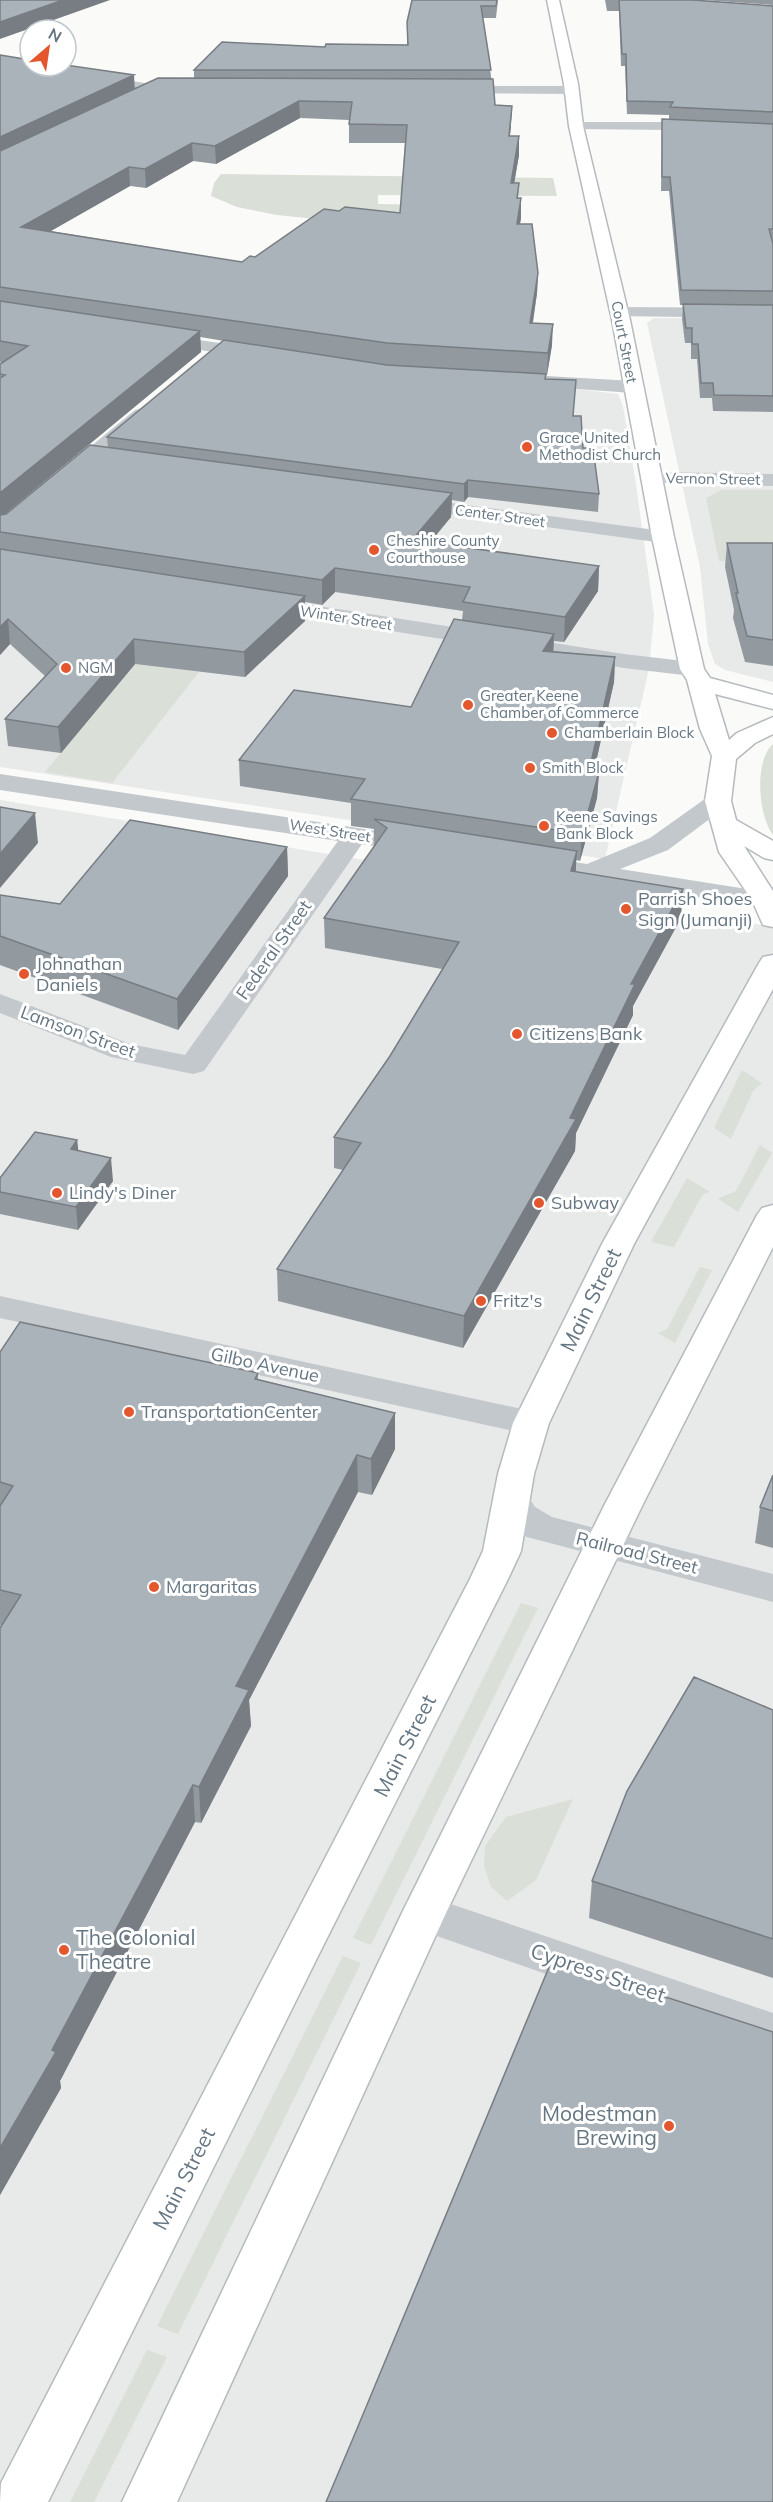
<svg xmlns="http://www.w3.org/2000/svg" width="773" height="2502" viewBox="0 0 773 2502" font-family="Mulish,sans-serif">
	<rect width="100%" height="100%" fill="#fafaf8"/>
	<path fill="#e8e9e9" d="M653,318L773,319V682L725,670L715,664L708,644L700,567L647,323Z
		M569,388L618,394L623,406L636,484L654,615L649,669L605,859L0,767V550Z
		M0,800L773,927V2502H0Z"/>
	<path fill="#dadfd7" d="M221,174L553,178L557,196L378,195V204L438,205L437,213L346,222L277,215L237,207L211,196L214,183Z
		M721,490H773V561H719L706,498Z
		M135,664L199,672L112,783L45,772Z
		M773,744V835C758,815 754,761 773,744Z
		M742,1070L762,1083L753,1091L731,1139L714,1128Z
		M760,1145L772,1153L738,1212L718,1199L736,1191Z
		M687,1178L710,1192L703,1194L674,1247L651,1242Z
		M700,1267L712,1270L675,1343L658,1333L667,1329Z
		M521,1603L538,1608L371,1945L353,1938Z
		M573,1799L536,1880L507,1901L491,1887L484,1866L485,1846L506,1817Z
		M343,1956L361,1963L178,2334L157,2326Z
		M147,2350L167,2357L94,2502H70Z"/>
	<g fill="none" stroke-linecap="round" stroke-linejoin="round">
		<defs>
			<path id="major" d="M547,0H559L578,84L583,126L630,320L674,537L704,669L710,678L773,695V709L715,694L729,740L737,733L773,717V734L755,743L736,759L731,801L736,820L773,841V860L764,858L744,846L773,891V927L763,925L752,900L719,852L705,801L712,756L700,729L687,680L680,669L652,537L612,320L569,126L564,84Z
				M773,955V989L634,1244L549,1423L534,1474L521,1551L508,1579L323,1946L48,2502H0L1,2483L470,1579L483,1551L498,1474L513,1423L602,1244L759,963L763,957Z
				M773,1205V1247L643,1504L446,1913L177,2502H122L402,1913L605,1504L757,1215L762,1208Z"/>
		</defs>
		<use href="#major" stroke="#b5babe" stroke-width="3"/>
		<path fill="#c3c8cc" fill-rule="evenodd" d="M0,58L30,63V66H47L156,85L163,89L156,93L0,66Z
			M451,86H572L579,90L572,94L446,93L444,90L446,87Z
			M576,122H672L773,127V135L672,130L571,129L569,126Z
			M619,307L773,308V318L613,316L610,312L613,308Z
			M158,334L261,349L267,350L270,354L267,358L261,359L152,343L149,339L152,335Z
			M530,375L633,381L640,383L642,387L640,391L633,393L523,385L521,381L523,377Z
			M142,408L149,410L152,414L149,418L7,536L0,538V521L135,410Z
			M652,472L773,474V486L645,482L642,478L645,474Z
			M406,497L663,531L671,532L674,537L671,542L663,543L399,507L396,503L399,499Z
			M261,597L624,654L692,662L700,664L704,669L700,674L692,676L624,668L253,609L250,604L253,599Z
			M0,774L417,837L426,839L430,845L426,851L417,853L362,844L204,1071L193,1074L111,1057L0,1013V994L130,1044L185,1055L338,841L0,790Z
			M718,793L727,796L731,801L727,806L668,850L620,869L766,892L773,894V906L766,908L531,871L522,869L518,863L522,857L531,855L587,864L650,838L709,796Z
			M0,1296L531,1411L544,1414L549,1423L544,1432L531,1435L0,1318Z
			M512,1487L525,1491L535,1507L552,1517L773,1574V1602L527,1537L509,1525L493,1500L499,1491Z
			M424,1895L773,2013V2053L408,1926L402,1913L408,1900Z"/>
		<use href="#major" fill="#fff" fill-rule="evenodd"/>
	</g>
	<path fill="#929a9f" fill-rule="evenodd" d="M498,0L496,18H483L495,105L512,106L510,136L519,155L514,183H519L518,198L521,218L520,224L538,273L537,293L533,323L552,345L547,375H546L545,379L573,416L599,494L598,512L468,497L464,502L452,500L451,517L430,543L599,566L598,591L564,642L554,641L553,651L615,657L614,682L594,771L599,772L597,798L580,861L576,860V871L681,918L633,1006V1015L576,1133L575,1151L463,1348L278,1301L277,1269L343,1170L334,1168V1137L390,1056L442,969L325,948L324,918L374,846V829L351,826V803L240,786L239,760L411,707L462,620L463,611L335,592L322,605L305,602V621L245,677L135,664L61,753L8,746L5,719L45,676L10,644L0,655V364L3,363L0,362V55L134,89L194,78V70L325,47L407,45V22ZM300,118L349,120V143H405L400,213L339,211L255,257L242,262L50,231L130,186L146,188L193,161L216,164ZM200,337L224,341L107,437L108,448L5,514L201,352Z
		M605,0H693L773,6V412L713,411L712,398H700L697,359H691V343H685L682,319L683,305H680L669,191H661L662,119L669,120V115L627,114L625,66H621L619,11H607Z
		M703,0H773V5Z
		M727,543H773V666L745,662L733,618L734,610L725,567Z
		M287,847L288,876L178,1030L0,965V895L60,904Z
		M77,1140L78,1151L113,1181L78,1230L0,1214V1178Z
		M0,1352L258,1373V1379L395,1413V1449L372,1495L358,1492L249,1700L251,1726L201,1823L195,1822L60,2081L61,2088L0,2195V1628L2,1625H0Z
		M773,1475V1548L755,1543L760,1507Z
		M773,1710V1978L589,1918L592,1881Z"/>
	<path fill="#777d82" d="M63,0H110L0,39V22Z
		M134,75L135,92L0,157V137Z
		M299,101L300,118L216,164L215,146Z
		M512,106L511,124L508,155L509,136Z
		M519,136V155L511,202V183Z
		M192,143L193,161L146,188L145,169Z
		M129,167L130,186L23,247L21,227Z
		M521,198V218L516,244L517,224Z
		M538,273L537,293L529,345L530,323Z
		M553,324L552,345L547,375L548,353Z
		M200,331L201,352L0,518V493Z
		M468,480V497L464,502V484Z
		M452,493L451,517L411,564L412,540Z
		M599,566L598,591L564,642L565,617Z
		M335,568V592L322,605V580Z
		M305,596V621L245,677L244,652Z
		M8,619L10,644L0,655V627Z
		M554,634L553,659L543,651Z
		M134,639L135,664L61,753L58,727Z
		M615,657L614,682L588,797L589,771Z
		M599,772L597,798L580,861L582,834Z
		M35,813L38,843L0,888V854Z
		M287,847L288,876L178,1030L177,999Z
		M577,851L575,880L571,871Z
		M683,889L681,918L633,1006V1015L576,1133L575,1151L463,1348L464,1316L570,1118L631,984Z
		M77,1140L80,1163L71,1149Z
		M111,1158L113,1181L78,1230L76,1207Z
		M395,1413V1449L372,1495L371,1459Z
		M357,1455L358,1492L249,1700L251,1726L201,1823L199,1787L236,1686Z
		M193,1785L195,1822L60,2081L61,2088L0,2195V2148Z"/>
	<path fill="#aab3b9" stroke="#777d82" stroke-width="1.5" fill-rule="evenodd" d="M0,0H63L0,22Z
		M412,0H497L496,6H481L491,70H194L222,42L325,47L326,44L408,45L407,22Z
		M619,0H693L773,6V112L670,107L673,102L627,101L626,54H622Z
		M0,55L30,60V66H66V65L134,75L0,137Z
		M158,78L493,79L495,105L512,106L509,136H519L511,183H519L517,198H521L517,224H532L538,273L530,323L553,324L548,353L387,343L0,287V151ZM299,101L352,102L349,124L407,125L400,213L345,207L339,211L324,209L255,257L250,256L242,262L21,227L129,167L145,169L192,143L215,146Z
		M662,119L773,124V229H769L773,244V291L681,290L670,177H662Z
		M0,301L200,331L0,493V378L5,375L0,374V364L28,346L0,341Z
		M683,304L773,305V396L714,395L713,383H701L698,344H692V328H686Z
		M224,340L387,365L546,374L545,379L576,380L573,416H581L583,448H593L599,494L468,480L464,484L107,437Z
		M90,445L452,493L412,540L599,566L565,617L463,602L470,587L335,568L322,580L0,532V515L6,514Z
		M727,543H773V640L747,636L736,593H738Z
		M0,549L305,596L244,652L134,639L58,727L5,719L57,664L8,619L0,627Z
		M454,619L554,634L543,651L615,657L589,771L599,772L582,834L351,799L365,779L239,760L294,690L411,707Z
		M0,807L35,813L0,854Z
		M374,819L577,851L571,871L683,889L631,984H635L570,1118L576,1119L464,1316L277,1269L361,1143L334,1137L390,1056L459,942L324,918L387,828Z
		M130,820L287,847L177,999L0,936V895L60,904Z
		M35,1132L77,1140L71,1149L111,1158L76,1207L0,1192V1178Z
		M20,1322L258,1373L255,1379L395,1413L371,1459L357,1455L236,1686L249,1690L199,1787L193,1785L52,2050L56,2052L0,2148V1628L21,1595L0,1590V1506L13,1486L0,1482V1352Z
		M773,1475V1511L760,1507Z
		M694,1677L773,1710V1939L592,1881L627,1791Z
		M552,1960L773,2032V2502H326L354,2436Z"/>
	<g fill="#e4572e" stroke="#fff" stroke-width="2">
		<circle cx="527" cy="447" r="6"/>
		<circle cx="374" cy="550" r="6"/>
		<circle cx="66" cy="668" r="6"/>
		<circle cx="468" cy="705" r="6"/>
		<circle cx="552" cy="733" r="6"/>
		<circle cx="530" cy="768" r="6"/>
		<circle cx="544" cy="826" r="6"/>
		<circle cx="626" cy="909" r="6"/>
		<circle cx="24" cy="974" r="6"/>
		<circle cx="517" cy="1034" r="6"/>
		<circle cx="57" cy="1193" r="6"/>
		<circle cx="539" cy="1203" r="6"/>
		<circle cx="481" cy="1301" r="6"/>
		<circle cx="129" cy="1412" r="6"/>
		<circle cx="154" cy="1587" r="6"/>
		<circle cx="64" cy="1950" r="6"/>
		<circle cx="669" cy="2126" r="6"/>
	</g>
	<g text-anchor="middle" stroke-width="6" stroke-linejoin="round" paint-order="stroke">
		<g font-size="15" fill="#657683" stroke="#fff">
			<text transform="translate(624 342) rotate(79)" y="5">Court Street</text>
			<text transform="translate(713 479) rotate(1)" y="5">Vernon Street</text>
			<text transform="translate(500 516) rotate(8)" y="5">Center Street</text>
			<text transform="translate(346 618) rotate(9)" y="5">Winter Street</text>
			<text transform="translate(330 831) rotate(9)" y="5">West Street</text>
		</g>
		<g font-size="15" fill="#657683" stroke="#fff" text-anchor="start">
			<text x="539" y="443">Grace United<tspan x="539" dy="17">Methodist Church</tspan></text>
			<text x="386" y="546">Cheshire County<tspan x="386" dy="17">Courthouse</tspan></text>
			<text x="78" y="673">NGM</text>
			<text x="480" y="701">Greater Keene<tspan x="480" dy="17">Chamber of Commerce</tspan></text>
			<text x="564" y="738">Chamberlain Block</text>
			<text x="542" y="773">Smith Block</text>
			<text x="556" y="822">Keene Savings<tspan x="556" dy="17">Bank Block</tspan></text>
		</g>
		<g font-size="18" fill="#657683" stroke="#fff" text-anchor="start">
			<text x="638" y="905">Parrish Shoes<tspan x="638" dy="21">Sign (Jumanji)</tspan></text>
			<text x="36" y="970">Johnathan<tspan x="36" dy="21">Daniels</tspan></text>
			<text x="529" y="1040">Citizens Bank</text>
			<text x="69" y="1199">Lindy's Diner</text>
			<text x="551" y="1209">Subway</text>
			<text x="493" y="1307">Fritz's</text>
			<text x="141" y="1418">TransportationCenter</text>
			<text x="166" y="1593">Margaritas</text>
		</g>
		<g font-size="18" fill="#657683" stroke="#fff">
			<text transform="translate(274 950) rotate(-55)" y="6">Federal Street</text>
			<text transform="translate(78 1032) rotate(20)" y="6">Lamson Street</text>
			<text transform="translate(265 1365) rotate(12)" y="6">Gilbo Avenue</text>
			<text transform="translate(637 1553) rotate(14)" y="6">Railroad Street</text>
		</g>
		<g font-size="21" fill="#657683" stroke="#fff">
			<text transform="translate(591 1300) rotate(-64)" y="7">Main Street</text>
			<text transform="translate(405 1746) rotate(-63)" y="7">Main Street</text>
			<text transform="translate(598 1973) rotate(19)" y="7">Cypress Street</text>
			<text transform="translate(184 2179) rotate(-63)" y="7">Main Street</text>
		</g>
		<g font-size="21" fill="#657683" stroke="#fff" text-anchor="start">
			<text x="76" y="1945">The Colonial<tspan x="76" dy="24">Theatre</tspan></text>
			<text x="657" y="2121" text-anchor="end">Modestman<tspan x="657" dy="24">Brewing</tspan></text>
		</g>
	</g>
	<g transform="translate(48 48) rotate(29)"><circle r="28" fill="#ffffff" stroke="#c1c8cd" stroke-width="1.5"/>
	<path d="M0-4.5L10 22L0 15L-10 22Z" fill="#e4572e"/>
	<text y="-9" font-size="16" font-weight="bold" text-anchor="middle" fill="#657683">N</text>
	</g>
</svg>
